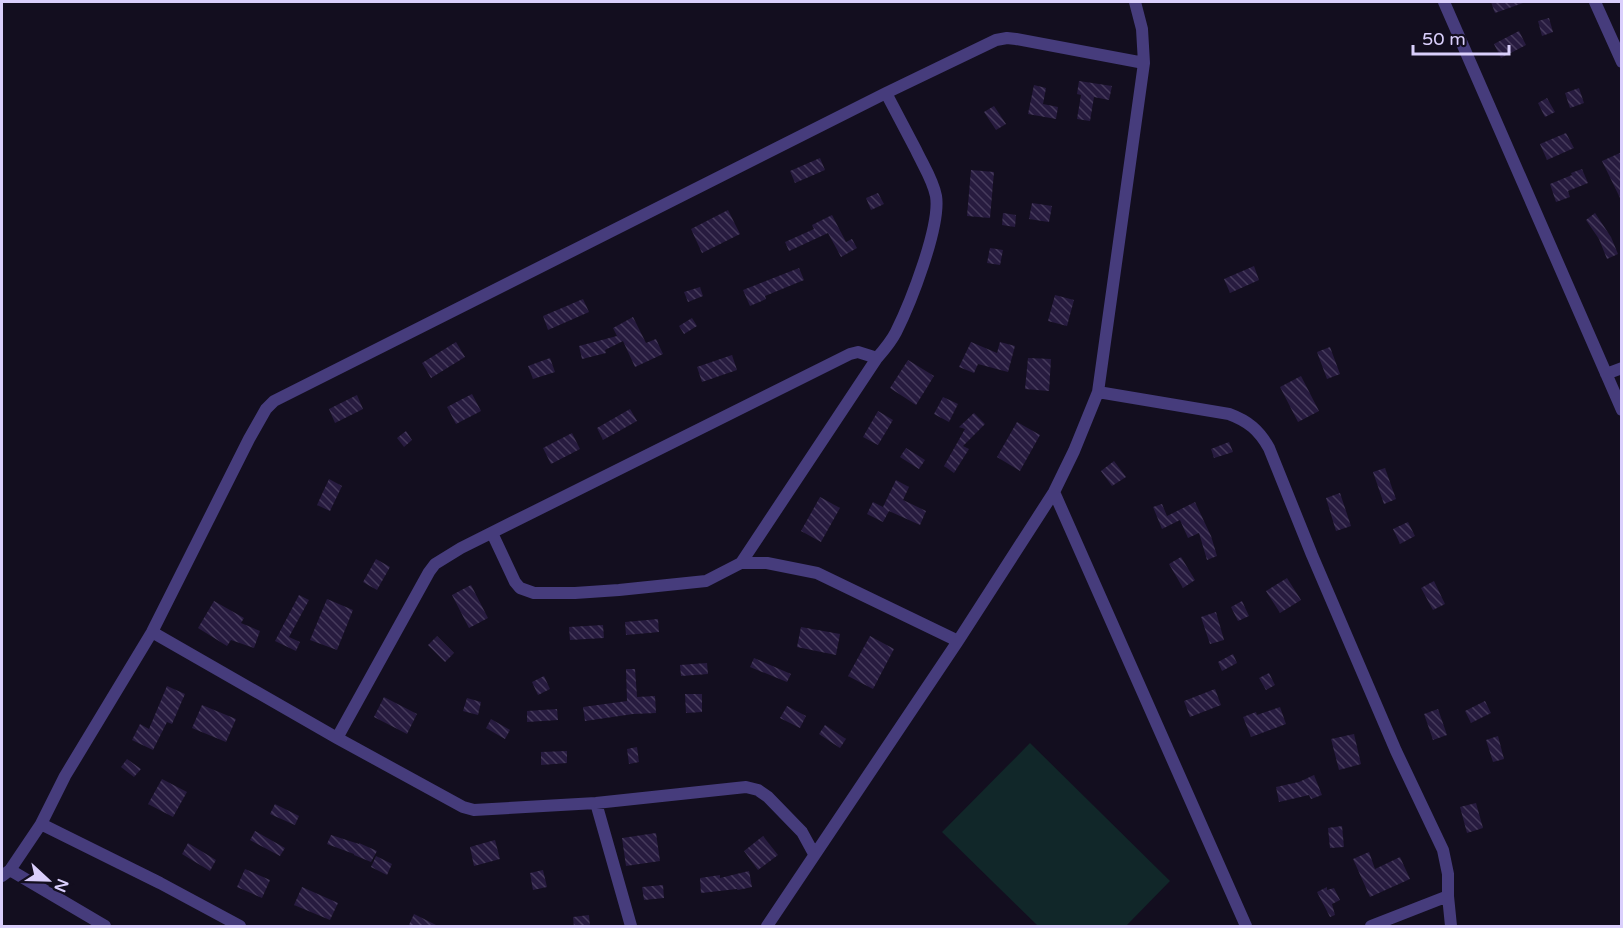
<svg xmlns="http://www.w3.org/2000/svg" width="1623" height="928" viewBox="0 0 1623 928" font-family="'Varela Round',sans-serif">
	<defs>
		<pattern id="building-back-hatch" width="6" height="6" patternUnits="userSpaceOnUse" patternTransform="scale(1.5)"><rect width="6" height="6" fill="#271b3f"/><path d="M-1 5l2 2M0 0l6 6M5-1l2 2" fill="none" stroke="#463b5c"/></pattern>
	</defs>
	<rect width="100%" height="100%" fill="#130e1f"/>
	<path fill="#112729" d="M1030,743L1170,881L1126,926H1038L942,832Z"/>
	<path fill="url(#building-back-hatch)" d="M1491,2H1523V3L1495,13Z
		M1549,18L1553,32L1542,36L1538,21Z
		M1519,31L1526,45L1501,58L1494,44Z
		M1079,81L1112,86L1109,100L1094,97L1090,121L1077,119L1081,95L1077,94Z
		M1034,85L1046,88L1043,104L1058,107L1056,119L1028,114Z
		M1579,88L1584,103L1570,108L1565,93Z
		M1547,98L1555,112L1545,117L1538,103Z
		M994,106L1006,124L996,130L984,112Z
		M1566,133L1574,148L1547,160L1540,144Z
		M1622,152V202L1602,161Z
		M820,158L825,170L795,183L790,171Z
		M1582,169L1588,183L1568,191L1570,197L1556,202L1550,184L1572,175L1571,173Z
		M971,170L994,172L990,218L967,216Z
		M878,193L884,204L871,210L866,198Z
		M1032,203L1052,206L1049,222L1029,219Z
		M728,210L740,234L702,253L691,229Z
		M1003,213L1016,215L1015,227L1002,225Z
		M1595,213L1611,237L1618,254L1607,259L1599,239L1586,220Z
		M832,215L846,242L852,239L857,248L841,257L828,233L789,251L785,242L814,229L812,225Z
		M990,248L1003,250L1000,265L987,263Z
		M1254,266L1259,280L1230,293L1224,279Z
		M799,268L804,280L765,296L766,299L750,306L743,290Z
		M700,287L703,296L688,302L684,292Z
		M1055,295L1074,300L1067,326L1048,321Z
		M583,299L589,312L548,330L543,316Z
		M633,317L646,343L656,339L663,354L635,367L623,341L605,350L606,353L582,359L579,346L617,336L613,328Z
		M692,318L697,326L684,334L679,326Z
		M456,342L465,357L431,378L422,363Z
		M971,342L997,353L1000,342L1015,346L1008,372L978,364L974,373L959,367Z
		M1330,347L1340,374L1327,379L1317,352Z
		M732,355L737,370L702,382L697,367Z
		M550,358L555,372L533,379L528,366Z
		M1028,358L1051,359L1049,391L1025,389Z
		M908,360L934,376L916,405L890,388Z
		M1301,376L1319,411L1298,422L1280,387Z
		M472,394L481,411L456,424L447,407Z
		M357,395L363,409L335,423L329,409Z
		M943,397L958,404L949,422L934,414Z
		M630,409L637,421L603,440L597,428Z
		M878,411L893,420L878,445L863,437Z
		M974,413L985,424L963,446L969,449L954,473L944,466L965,429L959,427Z
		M1017,422L1040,435L1020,471L997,457Z
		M406,431L412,440L404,447L397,438Z
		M572,433L580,449L551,464L543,448Z
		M1229,442L1233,452L1214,458L1211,449Z
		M906,448L925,460L919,469L900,457Z
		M1114,461L1126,477L1112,486L1101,471Z
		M1385,468L1396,499L1384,504L1373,472Z
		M329,479L342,486L330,511L317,505Z
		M896,480L909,487L903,500L926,511L920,525L889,511L883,522L867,514L873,502L883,507Z
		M1340,493L1351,526L1336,531L1326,498Z
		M820,497L840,508L821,542L801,531Z
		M1195,502L1211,536L1217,556L1207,560L1199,533L1188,538L1180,520L1162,529L1153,507L1162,504L1167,516Z
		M1408,522L1415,536L1400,544L1393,529Z
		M1181,557L1195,580L1183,588L1169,564Z
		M376,559L390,567L377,590L363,582Z
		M1287,578L1301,600L1280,613L1266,591Z
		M1434,581L1445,604L1433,610L1421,588Z
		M471,585L488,618L469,628L452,595Z
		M299,595L309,600L289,637L300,642L296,651L275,641Z
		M327,599L353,610L337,650L310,640Z
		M214,601L244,618L241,623L260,631L254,648L231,640L227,646L198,628Z
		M1242,601L1249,616L1238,621L1231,607Z
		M1216,612L1224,640L1210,644L1201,617Z
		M658,619L659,632L626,635L625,622Z
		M603,625L604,638L570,640L569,627Z
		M801,627L840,634L836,655L797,647Z
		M437,636L454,653L445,662L428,645Z
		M870,636L894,649L873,689L848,676Z
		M1233,654L1237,663L1222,671L1218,662Z
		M754,658L791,674L787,682L750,667Z
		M707,663L708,674L681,676L680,665Z
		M626,669H635L637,697L655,696L656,713L633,714L585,721L583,707L627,701Z
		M1269,673L1275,685L1266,690L1259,678Z
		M544,676L550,689L538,695L532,682Z
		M167,686L185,694L172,724L167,722L153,750L132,740L140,724L149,729Z
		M1215,689L1221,705L1190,717L1184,701Z
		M685,694H702V712L686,713Z
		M384,697L417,714L407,734L374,717Z
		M467,698L481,702L478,715L463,711Z
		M1485,701L1491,713L1471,723L1465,711Z
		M202,705L236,719L226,742L192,728Z
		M787,706L806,716L800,728L780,718Z
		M1280,707L1286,724L1251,737L1243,717L1256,712L1257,715Z
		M557,709L558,720L527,722V711Z
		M1438,709L1447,735L1433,740L1424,714Z
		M491,719L510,730L505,739L486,728Z
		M825,725L846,739L840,748L819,734Z
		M1354,734L1361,764L1339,770L1331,739Z
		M1498,736L1504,759L1493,762L1486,740Z
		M637,747L639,762L629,764L627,749Z
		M567,751V763L541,765V752Z
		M127,759L141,769L134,777L121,767Z
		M1314,775L1322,795L1311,799L1309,795L1279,802L1276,787L1299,782Z
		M162,779L187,792L173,817L148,804Z
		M1476,803L1483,828L1467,833L1460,807Z
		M275,804L299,816L295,825L270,814Z
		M1342,826L1344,847L1330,848L1328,828Z
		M255,831L285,848L280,856L250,840Z
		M656,833L660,861L626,866L622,838Z
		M331,835L359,844V843L377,851L371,862L354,855V854L327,844Z
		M763,836L778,855L758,870L744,851Z
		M495,840L500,859L474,866L470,847Z
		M188,843L216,860L210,871L182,854Z
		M1369,852L1375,869L1400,857L1410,879L1370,897L1353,859Z
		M376,856L392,864L387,875L371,867Z
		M245,869L270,880L262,898L237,887Z
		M543,870L547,887L533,890L530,873Z
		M749,871L752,887L738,890L737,889L701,893L700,878L720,875V878Z
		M663,885L664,898L644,900L642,887Z
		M302,887L338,903L330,920L294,905Z
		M1327,887V890L1334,888L1340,900L1332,904L1335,915L1330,917L1317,892Z
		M414,914L440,927H408Z
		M589,915L590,927H574L573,917Z"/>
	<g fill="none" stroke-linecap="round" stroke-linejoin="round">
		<path stroke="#463c7c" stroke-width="12" d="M1444,2L1622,410
			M1595,2L1622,62
			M1606,374L1622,368
			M1098,392L1229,414C1248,421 1259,430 1269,448L1312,555L1396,751L1443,850L1448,874V896L1371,926
			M1054,492L1246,926
			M492,533L515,582L520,588L534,593H575L619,590L706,581L741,563L877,358C884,350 891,342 896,332C910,304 941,226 936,196C933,180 923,165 916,150C906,131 896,112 886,93
			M741,563H767L817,573L958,641
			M152,632L337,738L463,807L474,810L596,803L746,787L758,790L768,797L802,832L814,854
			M337,738L429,572L435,564L461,548L850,354L858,352L877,358
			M596,803L631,926
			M41,824L160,883L240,926
			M10,870L105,926
			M2,876L10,870L41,824L65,776L152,632L249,439L266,409L274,401L886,93L996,40L1007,38L1016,39L1144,63
			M1448,896L1451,926
			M767,926L958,641L1054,492L1074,451L1098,392L1144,63L1142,29L1135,2"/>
	</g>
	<rect width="1623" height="928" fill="none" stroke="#dacffc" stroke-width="6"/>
	<g transform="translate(48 880) rotate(112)" stroke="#130e1f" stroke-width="4.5" paint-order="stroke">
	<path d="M0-4.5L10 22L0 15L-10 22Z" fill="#dacffc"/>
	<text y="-9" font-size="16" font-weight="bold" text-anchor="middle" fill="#dacffc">N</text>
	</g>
	<path d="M1413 45v9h96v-9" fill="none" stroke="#dacffc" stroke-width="3"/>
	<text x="1422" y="45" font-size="18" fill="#dacffc" stroke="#130e1f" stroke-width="4.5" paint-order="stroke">50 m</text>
</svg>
